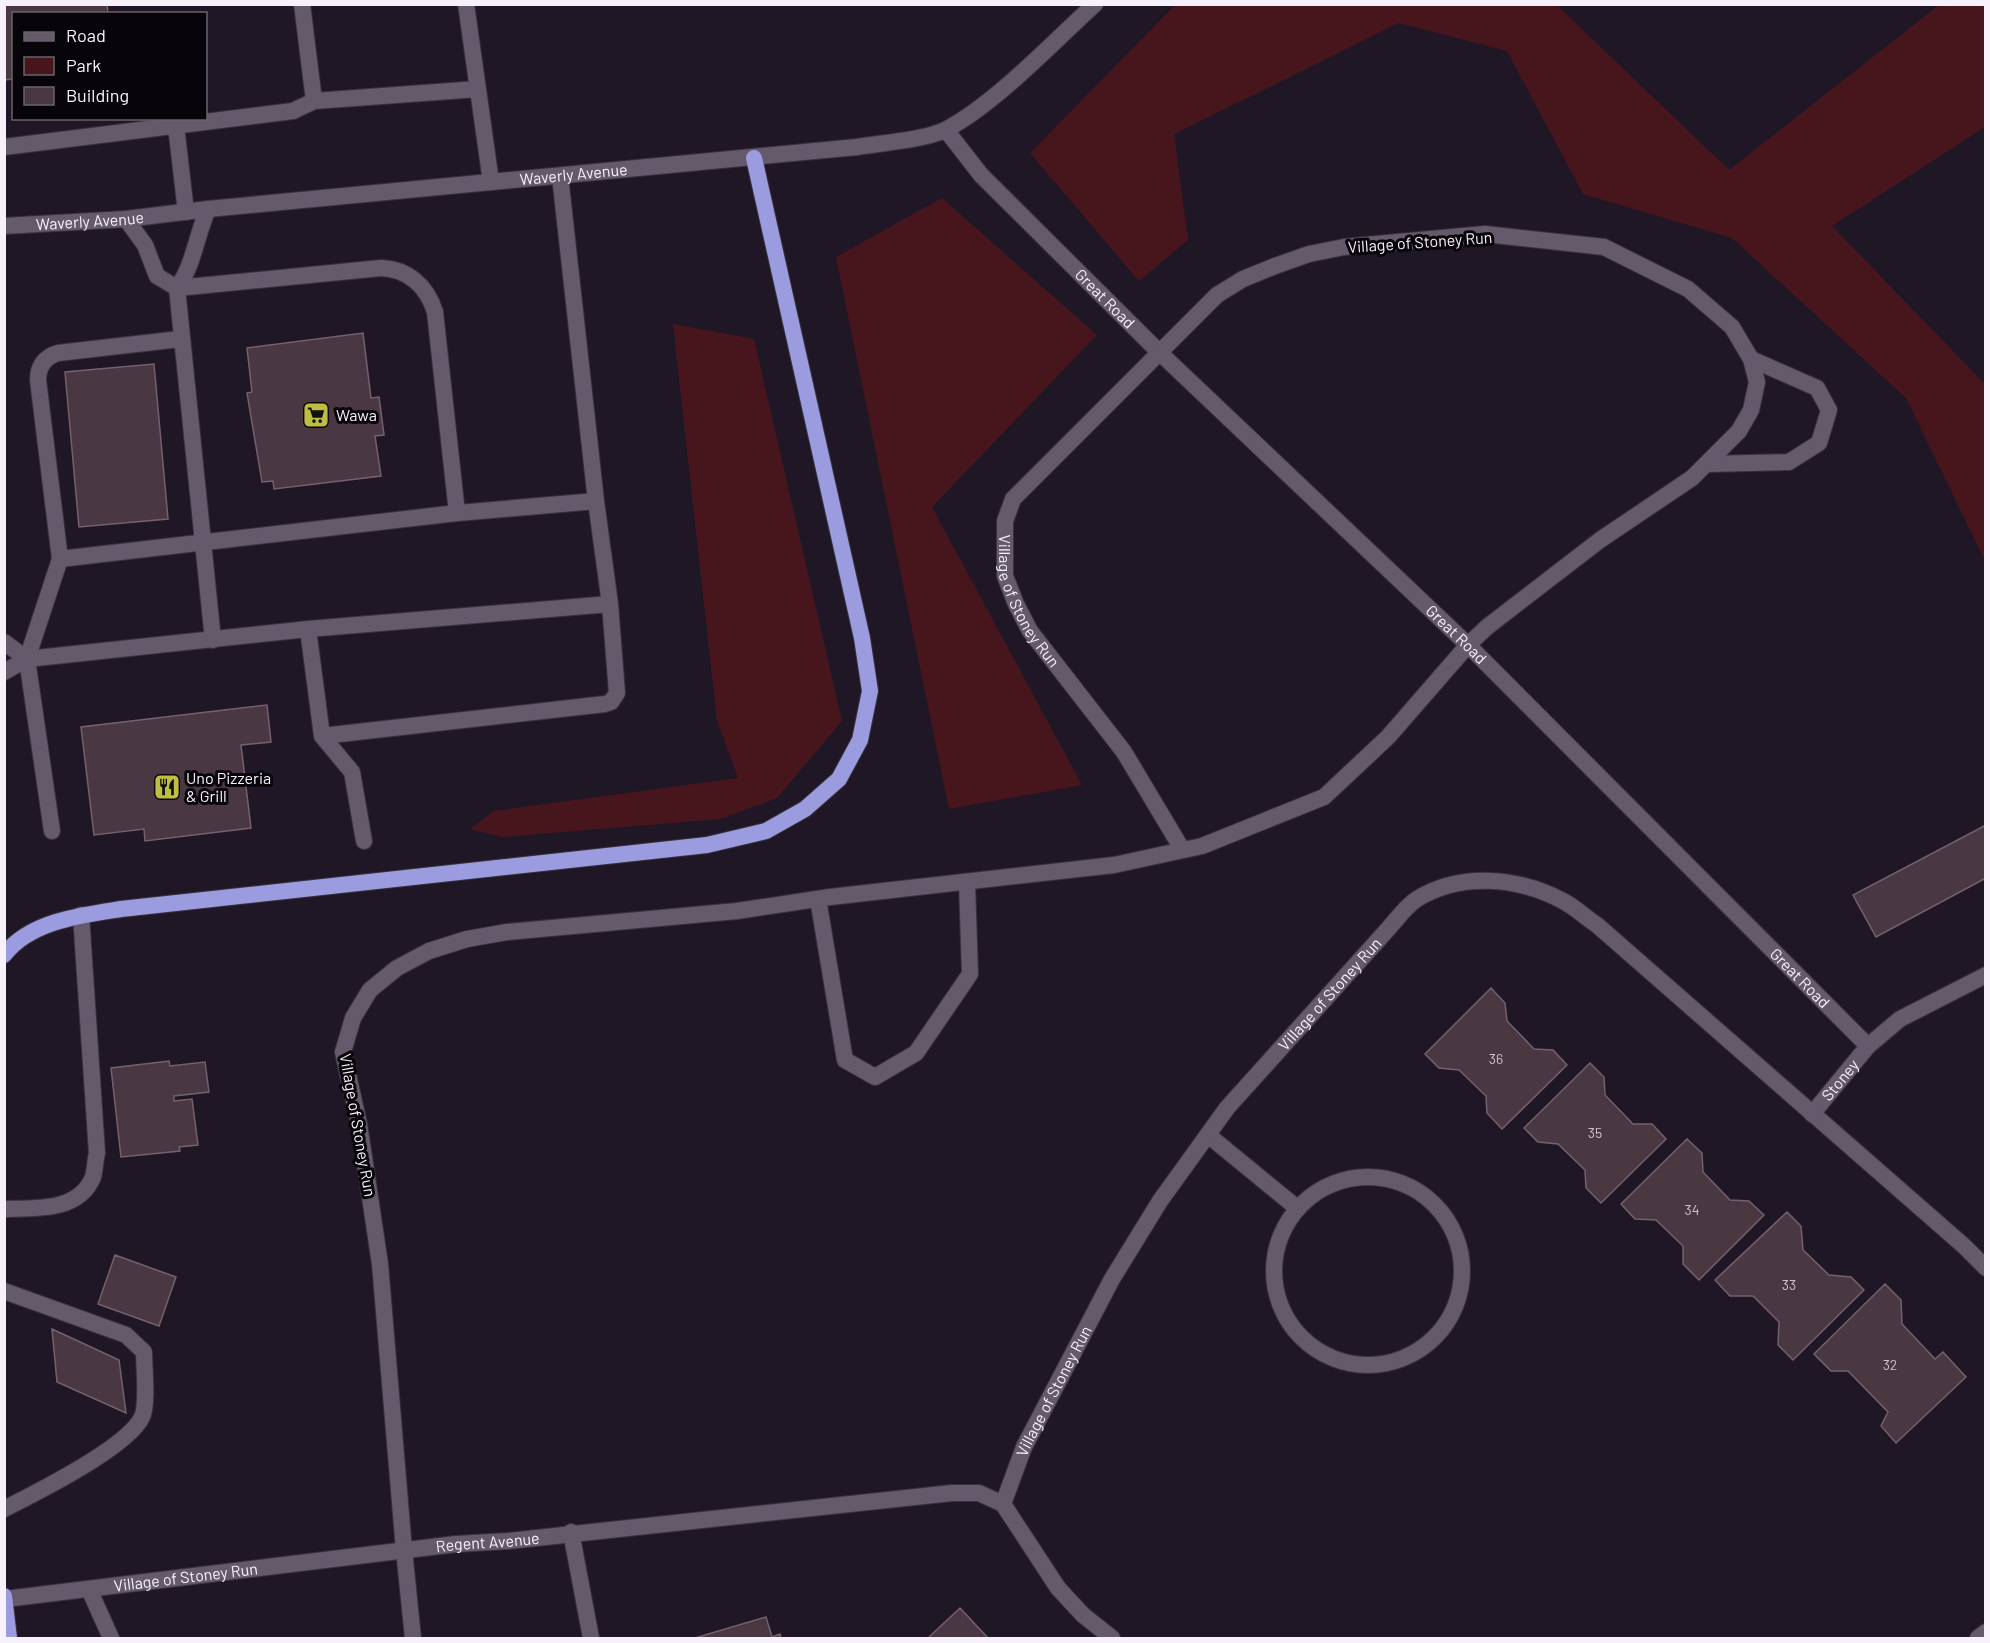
<svg xmlns="http://www.w3.org/2000/svg" width="1990" height="1643" viewBox="0 0 1990 1643" font-family="Barlow,sans-serif">
	<rect width="100%" height="100%" fill="#201726"/>
	<path fill="#47161d" d="M1175,5H1557L1729,170L1939,5H1985V127L1832,226L1985,384V561L1906,398L1732,238L1583,194L1507,51L1399,23L1174,134L1188,240L1139,281L1030,153Z
		M942,198L1097,335L932,507L1082,785L949,809L836,257Z
		M673,324L754,339L842,721L777,798L720,819L502,837L470,829L494,811L738,778L717,720Z"/>
	<path fill="#493742" stroke="#75616d" stroke-width="1.5" d="M4,4H107L108,13L14,14V79L4,80Z
		M363,333L371,398L379,397L384,435L375,436L381,476L274,489L273,481L262,482L247,393L252,392L247,348Z
		M154,364L168,519L79,527L65,372Z
		M267,705L271,742L241,745L251,828L145,841L144,829L94,835L81,727Z
		M1986,825V878L1876,937L1853,895Z
		M1491,988L1505,1003L1507,1021L1534,1049L1553,1050L1567,1065L1502,1129L1487,1113L1486,1096L1459,1070L1439,1068L1425,1054Z
		M169,1061L170,1066L205,1062L209,1092L174,1096V1101L192,1099L198,1145L179,1147L180,1151L121,1157L111,1068Z
		M1590,1063L1604,1077L1605,1095L1633,1124H1652L1666,1139L1601,1203L1586,1188L1585,1170L1558,1144L1538,1142L1524,1128Z
		M1687,1139L1702,1153L1703,1172L1730,1200L1749,1201L1764,1215L1699,1280L1683,1264V1246L1656,1220L1635,1219L1621,1204Z
		M1787,1212L1801,1226L1803,1250L1829,1275L1851,1277L1864,1290L1793,1360L1778,1345L1779,1322L1753,1296H1730L1715,1280Z
		M115,1255L176,1277L159,1326L98,1304Z
		M1885,1284L1901,1300L1902,1324L1935,1359L1943,1352L1966,1377L1896,1443L1881,1426L1888,1412L1848,1371H1831L1814,1354Z
		M52,1329L119,1360L126,1413L57,1382Z
		M960,1608L988,1638H928Z
		M766,1617L772,1637L780,1634L781,1638H695Z"/>
	<g fill="none" stroke-linecap="round" stroke-linejoin="round">
		<defs>
			<path id="service" d="M302,4L314,101
				M466,4L491,182
				M176,126L186,212
				M4,147L293,111L314,101L478,89
				M208,209C196,236 194,265 177,288L213,640
				M126,219L145,245L157,276L177,288L381,268C408,269 427,286 435,312L457,513L60,559L38,380C38,366 45,357 58,353L180,339
				M1707,464L1789,462L1819,443L1829,410L1817,388L1751,359
				M457,513L596,501
				M308,629L322,736
				M4,642L27,659
				M4,672L27,659L308,629L610,604
				M52,831L27,659L60,559
				M364,841L352,772L322,736L605,704L611,702L617,693L610,604L596,501L560,176
				M1208,1135L1297,1208
				M1274 1271a94 94 0 1 1 188 0a94 94 0 1 1-188 0Z
				M4,1209C35,1208 79,1212 93,1177C95,1170 95,1161 97,1153L81,915
				M4,1291L126,1335L144,1352C144,1367 148,1405 142,1417C128,1447 36,1493 4,1509
				M404,1550L413,1638
				M89,1589L111,1638"/>
			<g id="minor">
				<path id="s1" d="M946,130L981,175L1159,352L1468,645L1868,1046"/>
				<path d="M818,899L845,1060L875,1077L916,1053L970,974L967,883"/>
				<path id="s2" d="M1812,1114L1868,1046L1900,1019L1986,975"/>
				<path id="s3" d="M1003,1504L1024,1447L1112,1279L1160,1201L1227,1108L1388,929C1397,919 1406,906 1417,899C1461,872 1518,877 1563,901C1575,907 1586,918 1597,925L1964,1246L1986,1268"/>
				<path d="M571,1532L591,1638"/>
				<path id="s4" d="M404,1550L380,1264L359,1124L343,1052L353,1018L370,990L397,968L429,951L467,939L507,932L737,911L830,897L1114,865L1202,846L1324,797L1388,737L1468,645L1487,627L1600,540L1692,478L1739,431L1751,410L1757,382L1751,359L1732,327L1688,289L1604,247L1485,234L1344,247L1309,254L1275,266L1243,279L1217,295L1013,499L1005,521V576L1016,604L1030,631L1124,752L1182,849"/>
				<path id="s5" d="M5,1599L456,1544L508,1541L952,1493H979L1003,1504L1058,1588L1083,1615L1112,1638"/>
				<path d="M1978,1638L1986,1632"/>
			</g>
			<g id="tertiary">
				<path id="s6" d="M4,226L126,219L208,209L857,147C881,143 926,140 947,129C996,103 1053,42 1095,4"/>
			</g>
			<path id="trunk" d="M4,955C30,921 82,915 121,909L707,845L766,831L805,809L839,779L860,740L870,691L862,638L754,158
				M4,1596L9,1638"/>
		</defs>
		<use href="#service" stroke="#39333d" stroke-width="18"/>
		<use href="#minor" stroke="#39333d" stroke-width="18"/>
		<use href="#tertiary" stroke="#39333d" stroke-width="18"/>
		<use href="#trunk" stroke="#39333d" stroke-width="18"/>
		<use href="#service" stroke="#645a6b" stroke-width="16"/>
		<use href="#minor" stroke="#645a6b" stroke-width="16"/>
		<use href="#tertiary" stroke="#645a6b" stroke-width="16"/>
		<use href="#trunk" stroke="#9a9cdf" stroke-width="16"/>
	</g>
	<defs>
		<symbol id="supermarket-square" viewBox="-11 -11 22 22"><rect x="-9" y="-9" width="18" height="18" rx="4" fill="#bfbe41" stroke="#08050a"/><path d="M-6-5.5h2.5l.6 2H6L4.5 2H-2.5L-4.4-4H-6ZM-1.5 3.2a1.3 1.3 0 1 0 .1 0ZM3 3.2a1.3 1.3 0 1 0 .1 0Z" fill="#111"/></symbol>
		<symbol id="restaurant-square" viewBox="-11 -11 22 22"><rect x="-9" y="-9" width="18" height="18" rx="4" fill="#bfbe41" stroke="#08050a"/><path d="M-5-6h1v4h1v-4h1v4h1v-4h1v5L-1.5 .5V6h-2V.5L-5-1ZM5-6V6H3V1.5H1.5Q1.5-4 5-6Z" fill="#111"/></symbol>
	</defs>
	<g fill-rule="evenodd">
		<use href="#supermarket-square" x="301" y="400" width="30" height="30"/>
		<use href="#restaurant-square" x="152" y="772" width="30" height="30"/>
	</g>
	<g text-anchor="middle" stroke-width="6" stroke-linejoin="round" paint-order="stroke">
		<g font-size="14" fill="#ccc2cd">
			<text x="1496" y="1064">36</text>
			<text x="1595" y="1138">35</text>
			<text x="1692" y="1215">34</text>
			<text x="1789" y="1290">33</text>
			<text x="1890" y="1370">32</text>
		</g>
		<g font-size="16" fill="#f7f1fb" stroke="#08050a">
			<text dy="6" stroke="none"><textPath href="#s6" startOffset="572">Waverly Avenue</textPath></text>
			<text dy="6" stroke="none"><textPath href="#s6" startOffset="86">Waverly Avenue</textPath></text>
			<text transform="translate(1420 242) rotate(-4)" y="6">Village of Stoney Run</text>
			<text dy="6" stroke="none"><textPath href="#s1" startOffset="232">Great Road</textPath></text>
			<text dy="6" stroke="none"><textPath href="#s4" startOffset="3172">Village of Stoney Run</textPath></text>
			<text dy="6" stroke="none"><textPath href="#s1" startOffset="718">Great Road</textPath></text>
			<text dy="6" stroke="none"><textPath href="#s1" startOffset="1204">Great Road</textPath></text>
			<text dy="6" stroke="none"><textPath href="#s3" startOffset="610">Village of Stoney Run</textPath></text>
			<text dy="6" stroke="none"><textPath href="#s2" startOffset="44">Stoney</textPath></text>
			<text transform="translate(358 1125) rotate(80)" y="6">Village of Stoney Run</text>
			<text dy="6" stroke="none"><textPath href="#s3" startOffset="124">Village of Stoney Run</textPath></text>
			<text dy="6" stroke="none"><textPath href="#s5" startOffset="486">Regent Avenue</textPath></text>
			<text dy="6" stroke="none"><textPath href="#s5" startOffset="182">Village of Stoney Run</textPath></text>
		</g>
		<g font-size="16" fill="#f7f1fb" stroke="#08050a" text-anchor="start">
			<text x="336" y="421">Wawa</text>
			<text x="186" y="784">Uno Pizzeria<tspan x="186" dy="18">&amp; Grill</tspan></text>
		</g>
	</g>
	<rect width="1990" height="1643" fill="none" stroke="#f7f1fb" stroke-width="12"/>
	<rect x="12" y="12" width="195" height="108" fill="#08050a" stroke="#68636a" stroke-width="1.5"/>
	<rect x="24" y="32" width="30" height="9" fill="#645a6b" stroke="#68636a" stroke-width="1.5"/>
	<text x="66" y="42" font-size="18" fill="#f7f1fb">Road</text>
	<rect x="24" y="57" width="30" height="18" fill="#47161d" stroke="#68636a" stroke-width="1.5"/>
	<text x="66" y="72" font-size="18" fill="#f7f1fb">Park</text>
	<rect x="24" y="87" width="30" height="18" fill="#493742" stroke="#68636a" stroke-width="1.5"/>
	<text x="66" y="102" font-size="18" fill="#f7f1fb">Building</text>
</svg>
